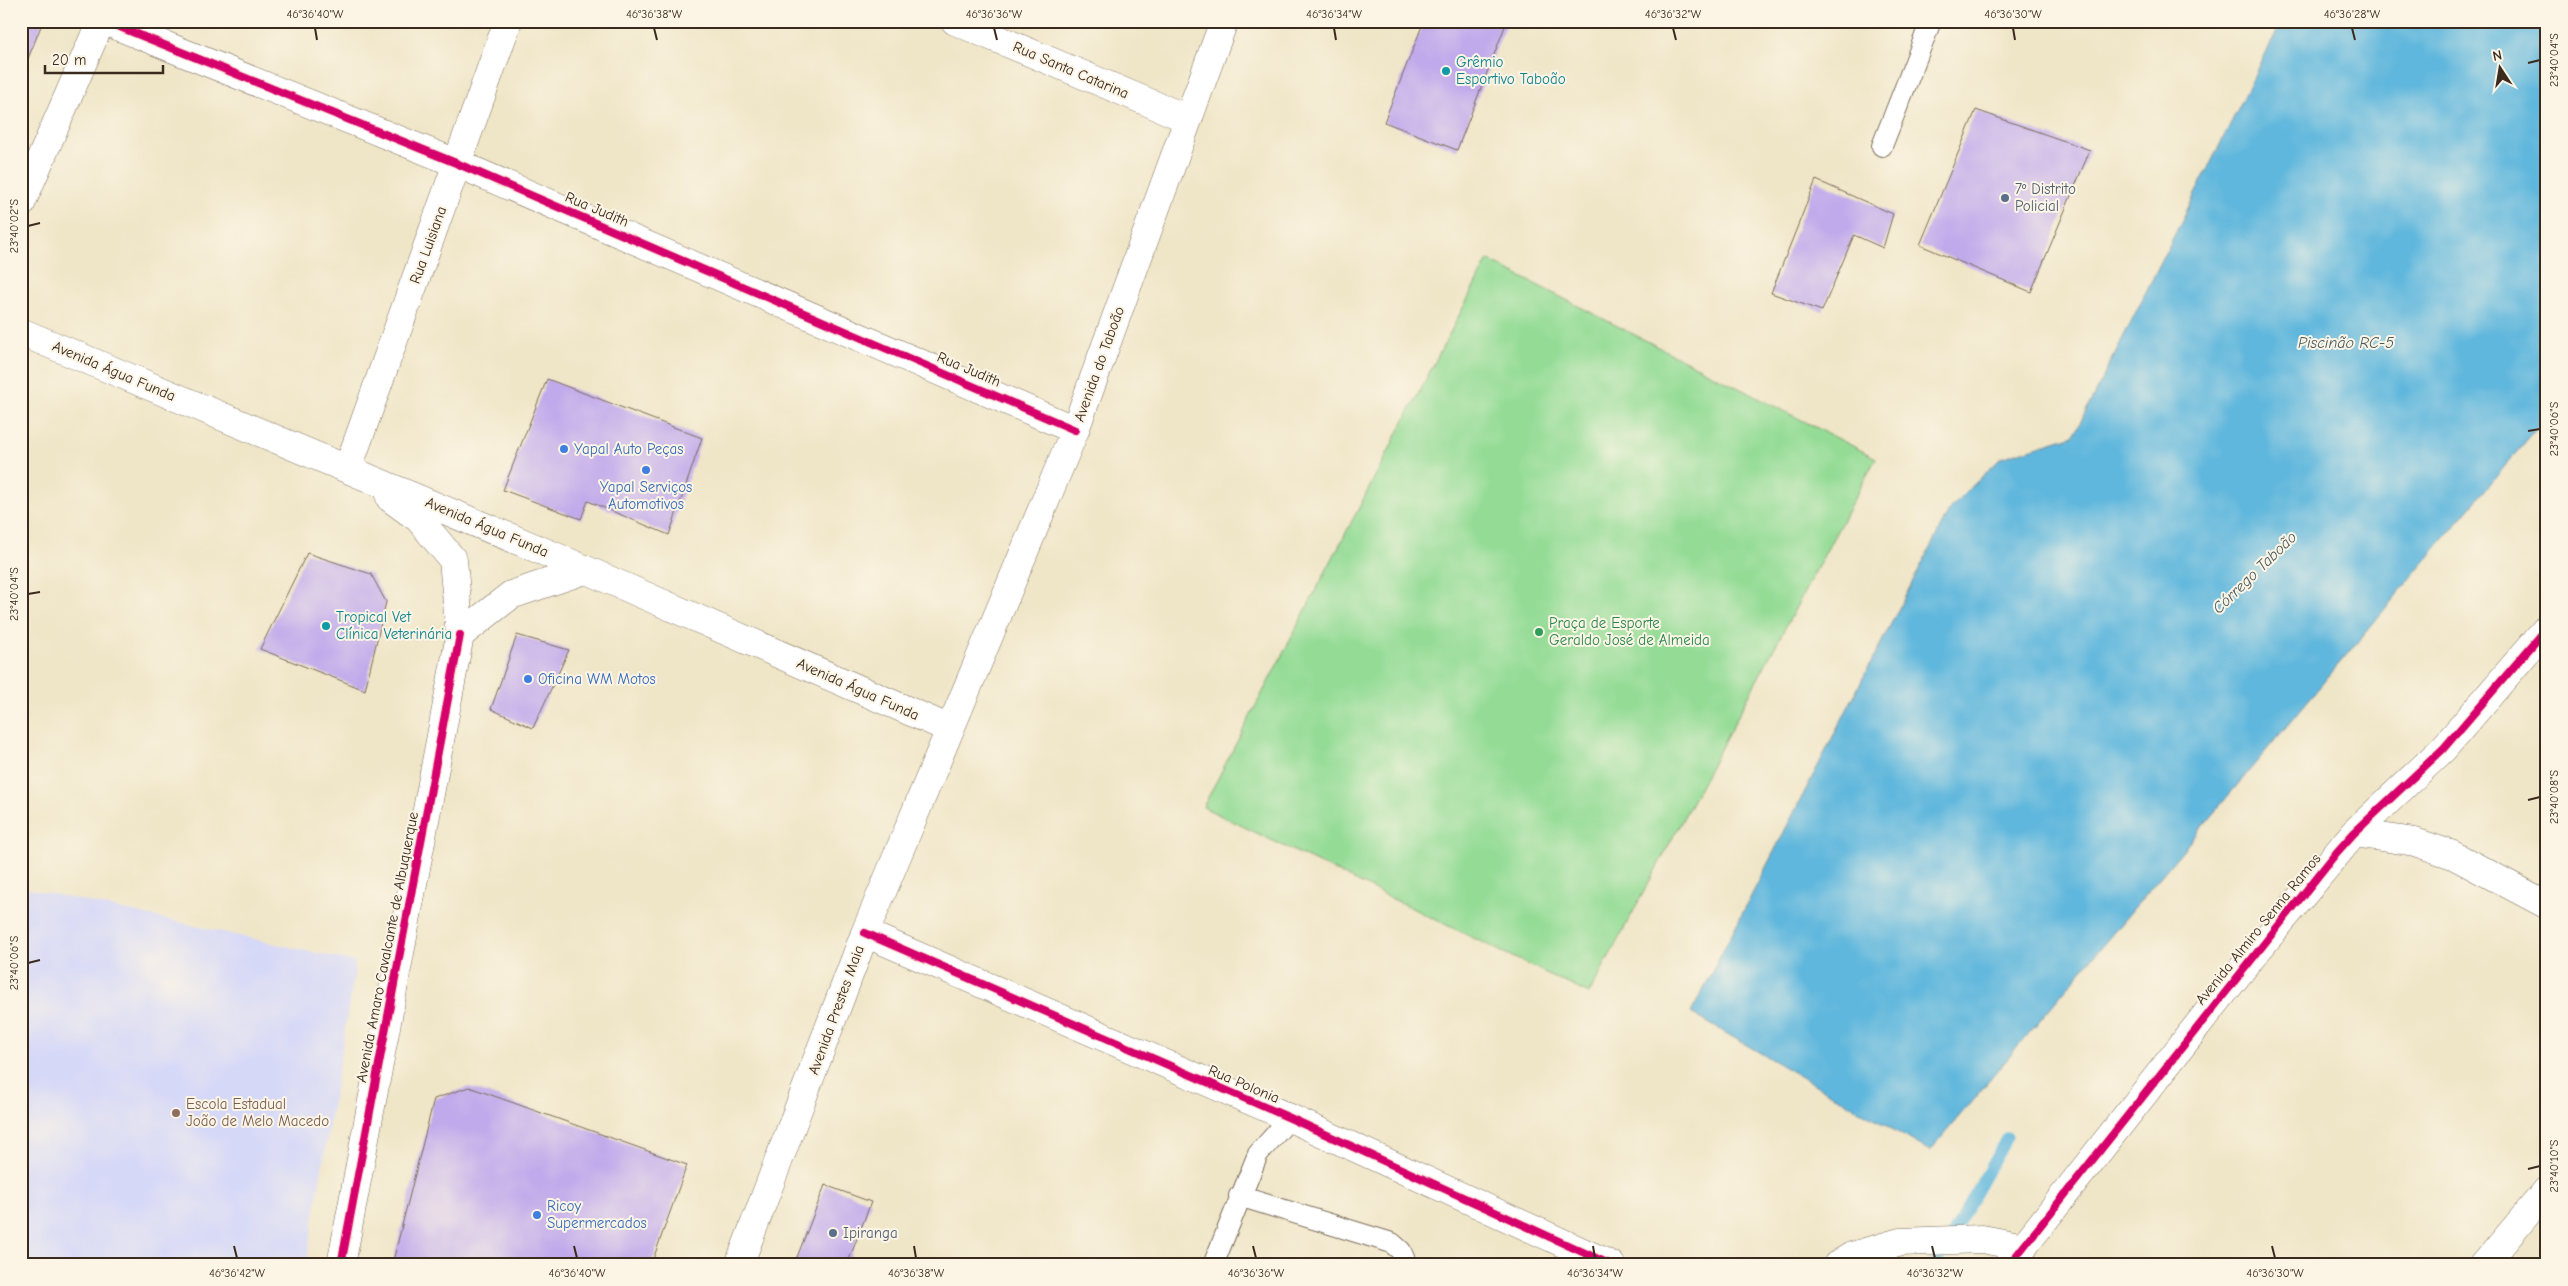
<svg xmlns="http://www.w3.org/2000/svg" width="2568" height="1286" viewBox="0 0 2568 1286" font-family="'Comic Neue',sans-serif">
	<rect width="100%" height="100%" fill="#fcf5e5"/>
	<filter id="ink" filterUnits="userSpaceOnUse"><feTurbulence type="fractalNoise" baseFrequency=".02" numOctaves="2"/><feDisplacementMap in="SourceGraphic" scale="10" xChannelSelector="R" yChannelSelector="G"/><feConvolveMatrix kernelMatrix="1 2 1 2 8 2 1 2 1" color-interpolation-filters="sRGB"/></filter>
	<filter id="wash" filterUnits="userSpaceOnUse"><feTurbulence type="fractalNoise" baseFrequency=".0096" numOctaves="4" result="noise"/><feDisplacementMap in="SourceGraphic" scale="20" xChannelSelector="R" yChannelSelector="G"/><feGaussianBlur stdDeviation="1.12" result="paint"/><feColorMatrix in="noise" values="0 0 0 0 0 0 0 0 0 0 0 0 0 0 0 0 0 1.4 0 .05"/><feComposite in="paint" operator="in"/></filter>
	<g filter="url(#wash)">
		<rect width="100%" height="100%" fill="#efe5c7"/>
		<path fill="#d6d8f8" d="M21,887L356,962L306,1265H21Z"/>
		<path fill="#94dc96" stroke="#68835a" d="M1488,260L1876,458L1589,994L1203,807Z"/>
		<path fill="#61b7dd" stroke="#4e707e" d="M2282,21H2547V416L1930,1151L1691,1013L1951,507L2001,458L2074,435Z"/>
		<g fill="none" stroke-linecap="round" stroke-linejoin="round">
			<path stroke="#61b7dd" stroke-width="11" d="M1935,1265L2007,1137"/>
		</g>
		<g id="blocks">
			<path fill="#c1aaeb" d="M21,21H43L21,76Z
				M1424,21H1507L1457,150L1384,122Z
				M1976,110L2090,150L2031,292L1920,245Z
				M1816,180L1893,214L1883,248L1854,235L1822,311L1771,293Z
				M547,379L702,438L669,535L588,501L581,519L503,490Z
				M307,553L371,574L386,602L365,690L260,649Z
				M517,635L569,650L533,728L491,709Z
				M469,1087L687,1165L651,1265H392L434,1099Z
				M825,1185L871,1202L847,1265H794Z"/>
		</g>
	</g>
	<g filter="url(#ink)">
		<use href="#blocks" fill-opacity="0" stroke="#7a6b59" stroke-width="1"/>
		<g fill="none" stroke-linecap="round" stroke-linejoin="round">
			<defs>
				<path id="lane" d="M1882,146L1931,21
					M1239,1196L1392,1243L1401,1251L1407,1265
					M1213,1265L1258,1154L1290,1118"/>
				<path id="street" d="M105,21L456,163L1075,430
					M955,21L1188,119
					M21,204L101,21
					M348,468L508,21
					M2354,833L2443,749L2547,628
					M865,933L1290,1118L1611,1265
					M341,1265L460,635
					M2484,1265L2547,1190"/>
				<path id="secondary" d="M21,332L559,558L950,729
					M390,498L419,519L453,560L460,635
					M460,635L511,595L585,570
					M1837,1265L1852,1256L1900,1242L1982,1239L2024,1247
					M2009,1265L2246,964L2354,833L2415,842L2453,855L2547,905"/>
				<path id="primary" d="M739,1265L865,933L1075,430L1224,21"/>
			</defs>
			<use href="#lane" stroke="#7a6b59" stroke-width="22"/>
			<use href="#street" stroke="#7a6b59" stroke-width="29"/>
			<use href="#secondary" stroke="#7a6b59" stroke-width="29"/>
			<use href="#primary" stroke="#7a6b59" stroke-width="29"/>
			<use href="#lane" stroke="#fff" stroke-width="20"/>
			<use href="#street" stroke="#fff" stroke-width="28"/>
			<use href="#secondary" stroke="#fff" stroke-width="28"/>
			<use href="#primary" stroke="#fff" stroke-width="28"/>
			<defs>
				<path id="cycleway" d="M105,21L456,163L1075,430
					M865,933L1290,1118L1611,1265
					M341,1265L460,635
					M2009,1265L2337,852L2354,833L2443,749L2547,628"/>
			</defs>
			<use href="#cycleway" stroke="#fcf5e5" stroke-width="11"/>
			<use href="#cycleway" stroke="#d6006c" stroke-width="8"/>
		</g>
	</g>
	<path fill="none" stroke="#3b2a1e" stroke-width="2" d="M315,28L317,40M654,28L657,40M994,28L997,40M1334,28L1336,40M1673,28L1676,40M2013,28L2015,40M2352,28L2355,40M2528,63L2540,60M28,226L40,223M2528,431L2540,429M28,594L40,592M2528,800L2540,797M28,963L40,960M2528,1169L2540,1166M234,1246L237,1258M574,1246L577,1258M914,1246L916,1258M1253,1246L1256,1258M1593,1246L1595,1258M1932,1246L1935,1258M2272,1246L2275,1258"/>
	<g fill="#0f9aa8" stroke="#fcf5e5" stroke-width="2">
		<circle cx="1446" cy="71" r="5"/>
		<circle cx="326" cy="626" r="5"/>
	</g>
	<g fill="#5c6f8a" stroke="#fcf5e5" stroke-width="2">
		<circle cx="2005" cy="198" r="5"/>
		<circle cx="833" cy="1233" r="5"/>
	</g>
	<g fill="#3f7fe0" stroke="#fcf5e5" stroke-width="2">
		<circle cx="564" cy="449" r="5"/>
		<circle cx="646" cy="470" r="5"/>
		<circle cx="528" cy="679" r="5"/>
		<circle cx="537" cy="1215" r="5"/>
	</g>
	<circle fill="#2e9e5b" stroke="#fcf5e5" stroke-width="2" cx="1539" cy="632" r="5"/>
	<circle fill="#8d6e63" stroke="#fcf5e5" stroke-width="2" cx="176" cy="1113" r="5"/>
	<g text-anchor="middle" stroke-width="4" stroke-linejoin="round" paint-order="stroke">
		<g font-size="15" fill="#0d838f" stroke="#fcf5e5" text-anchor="start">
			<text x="1456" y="67">Grêmio<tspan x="1456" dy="17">Esportivo Taboão</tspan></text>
			<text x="336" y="622">Tropical Vet<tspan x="336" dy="17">Clínica Veterinária</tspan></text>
		</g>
		<g font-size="15" fill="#3b2a1e" stroke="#fcf5e5">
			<text transform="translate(1071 70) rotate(23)" y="5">Rua Santa Catarina</text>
			<text transform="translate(597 209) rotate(23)" y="5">Rua Judith</text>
			<text transform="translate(428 245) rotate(-70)" y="5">Rua Luisiana</text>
			<text transform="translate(1099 364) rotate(-70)" y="5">Avenida do Taboão</text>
			<text transform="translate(969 369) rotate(23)" y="5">Rua Judith</text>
			<text transform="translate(114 371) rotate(23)" y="5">Avenida Água Funda</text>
			<text transform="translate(487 527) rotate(23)" y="5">Avenida Água Funda</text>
			<text transform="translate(858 689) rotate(24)" y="5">Avenida Água Funda</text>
			<text transform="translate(2258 929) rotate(-51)" y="5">Avenida Almiro Senna Ramos</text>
			<text transform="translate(387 947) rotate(-79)" y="5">Avenida Amaro Cavalcante de Albuquerque</text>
			<text transform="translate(836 1010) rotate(-70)" y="5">Avenida Prestes Maia</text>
			<text transform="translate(1244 1084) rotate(23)" y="5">Rua Polonia</text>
		</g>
		<g font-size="15" fill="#4e5e75" stroke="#fcf5e5" text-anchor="start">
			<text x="2015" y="194">7º Distrito<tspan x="2015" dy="17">Policial</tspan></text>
			<text x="843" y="1238">Ipiranga</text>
		</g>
		<g font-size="15" fill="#366cbe" stroke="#fcf5e5" text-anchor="start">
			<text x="574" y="454">Yapal Auto Peças</text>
			<text x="646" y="492" text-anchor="middle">Yapal Serviços<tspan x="646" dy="17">Automotivos</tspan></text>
			<text x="538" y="684">Oficina WM Motos</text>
			<text x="547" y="1211">Ricoy<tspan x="547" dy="17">Supermercados</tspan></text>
		</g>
		<g font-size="15" fill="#27864d" stroke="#fcf5e5" text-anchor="start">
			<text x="1549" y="628">Praça de Esporte<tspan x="1549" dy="17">Geraldo José de Almeida</tspan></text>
		</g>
		<g font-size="15" fill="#785e54" stroke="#fcf5e5" text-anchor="start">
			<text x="186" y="1109">Escola Estadual<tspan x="186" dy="17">João de Melo Macedo</tspan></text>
		</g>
		<g font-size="16" font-style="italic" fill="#485b61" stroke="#fcf5e5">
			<text x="2346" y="348">Piscinão RC-5</text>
			<text transform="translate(2254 572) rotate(-44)" y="6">Córrego Taboão</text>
		</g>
	</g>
	<rect width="2568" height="1286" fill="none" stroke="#fcf5e5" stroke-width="55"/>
	<g transform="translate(2500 68) rotate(348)" stroke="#fcf5e5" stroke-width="4" paint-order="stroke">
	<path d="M0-4L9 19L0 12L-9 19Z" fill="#3b2a1e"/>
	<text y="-8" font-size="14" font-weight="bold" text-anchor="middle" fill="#3b2a1e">N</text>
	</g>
	<path d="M45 65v8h118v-8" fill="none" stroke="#3b2a1e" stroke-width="2.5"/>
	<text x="52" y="65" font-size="15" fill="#3b2a1e" stroke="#fcf5e5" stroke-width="4" paint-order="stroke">20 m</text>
	<rect x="28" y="28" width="2512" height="1230" fill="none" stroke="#3b2a1e" stroke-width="2"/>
	<g font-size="12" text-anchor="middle" fill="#3b2a1e">
		<text x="315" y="18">46°36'40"W</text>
		<text x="654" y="18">46°36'38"W</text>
		<text x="994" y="18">46°36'36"W</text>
		<text x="1334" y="18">46°36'34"W</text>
		<text x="1673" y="18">46°36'32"W</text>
		<text x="2013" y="18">46°36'30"W</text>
		<text x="2352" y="18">46°36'28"W</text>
		<text transform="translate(2554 60) rotate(-90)" y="4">23°40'04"S</text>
		<text transform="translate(14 226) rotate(-90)" y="4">23°40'02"S</text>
		<text transform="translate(2554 429) rotate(-90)" y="4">23°40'06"S</text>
		<text transform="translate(14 594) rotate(-90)" y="4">23°40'04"S</text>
		<text transform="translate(2554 797) rotate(-90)" y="4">23°40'08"S</text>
		<text transform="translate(14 963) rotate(-90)" y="4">23°40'06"S</text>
		<text transform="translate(2554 1166) rotate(-90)" y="4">23°40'10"S</text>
		<text x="237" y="1277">46°36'42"W</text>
		<text x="577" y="1277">46°36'40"W</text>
		<text x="916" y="1277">46°36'38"W</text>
		<text x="1256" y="1277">46°36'36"W</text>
		<text x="1595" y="1277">46°36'34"W</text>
		<text x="1935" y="1277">46°36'32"W</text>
		<text x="2275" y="1277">46°36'30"W</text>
	</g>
</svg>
